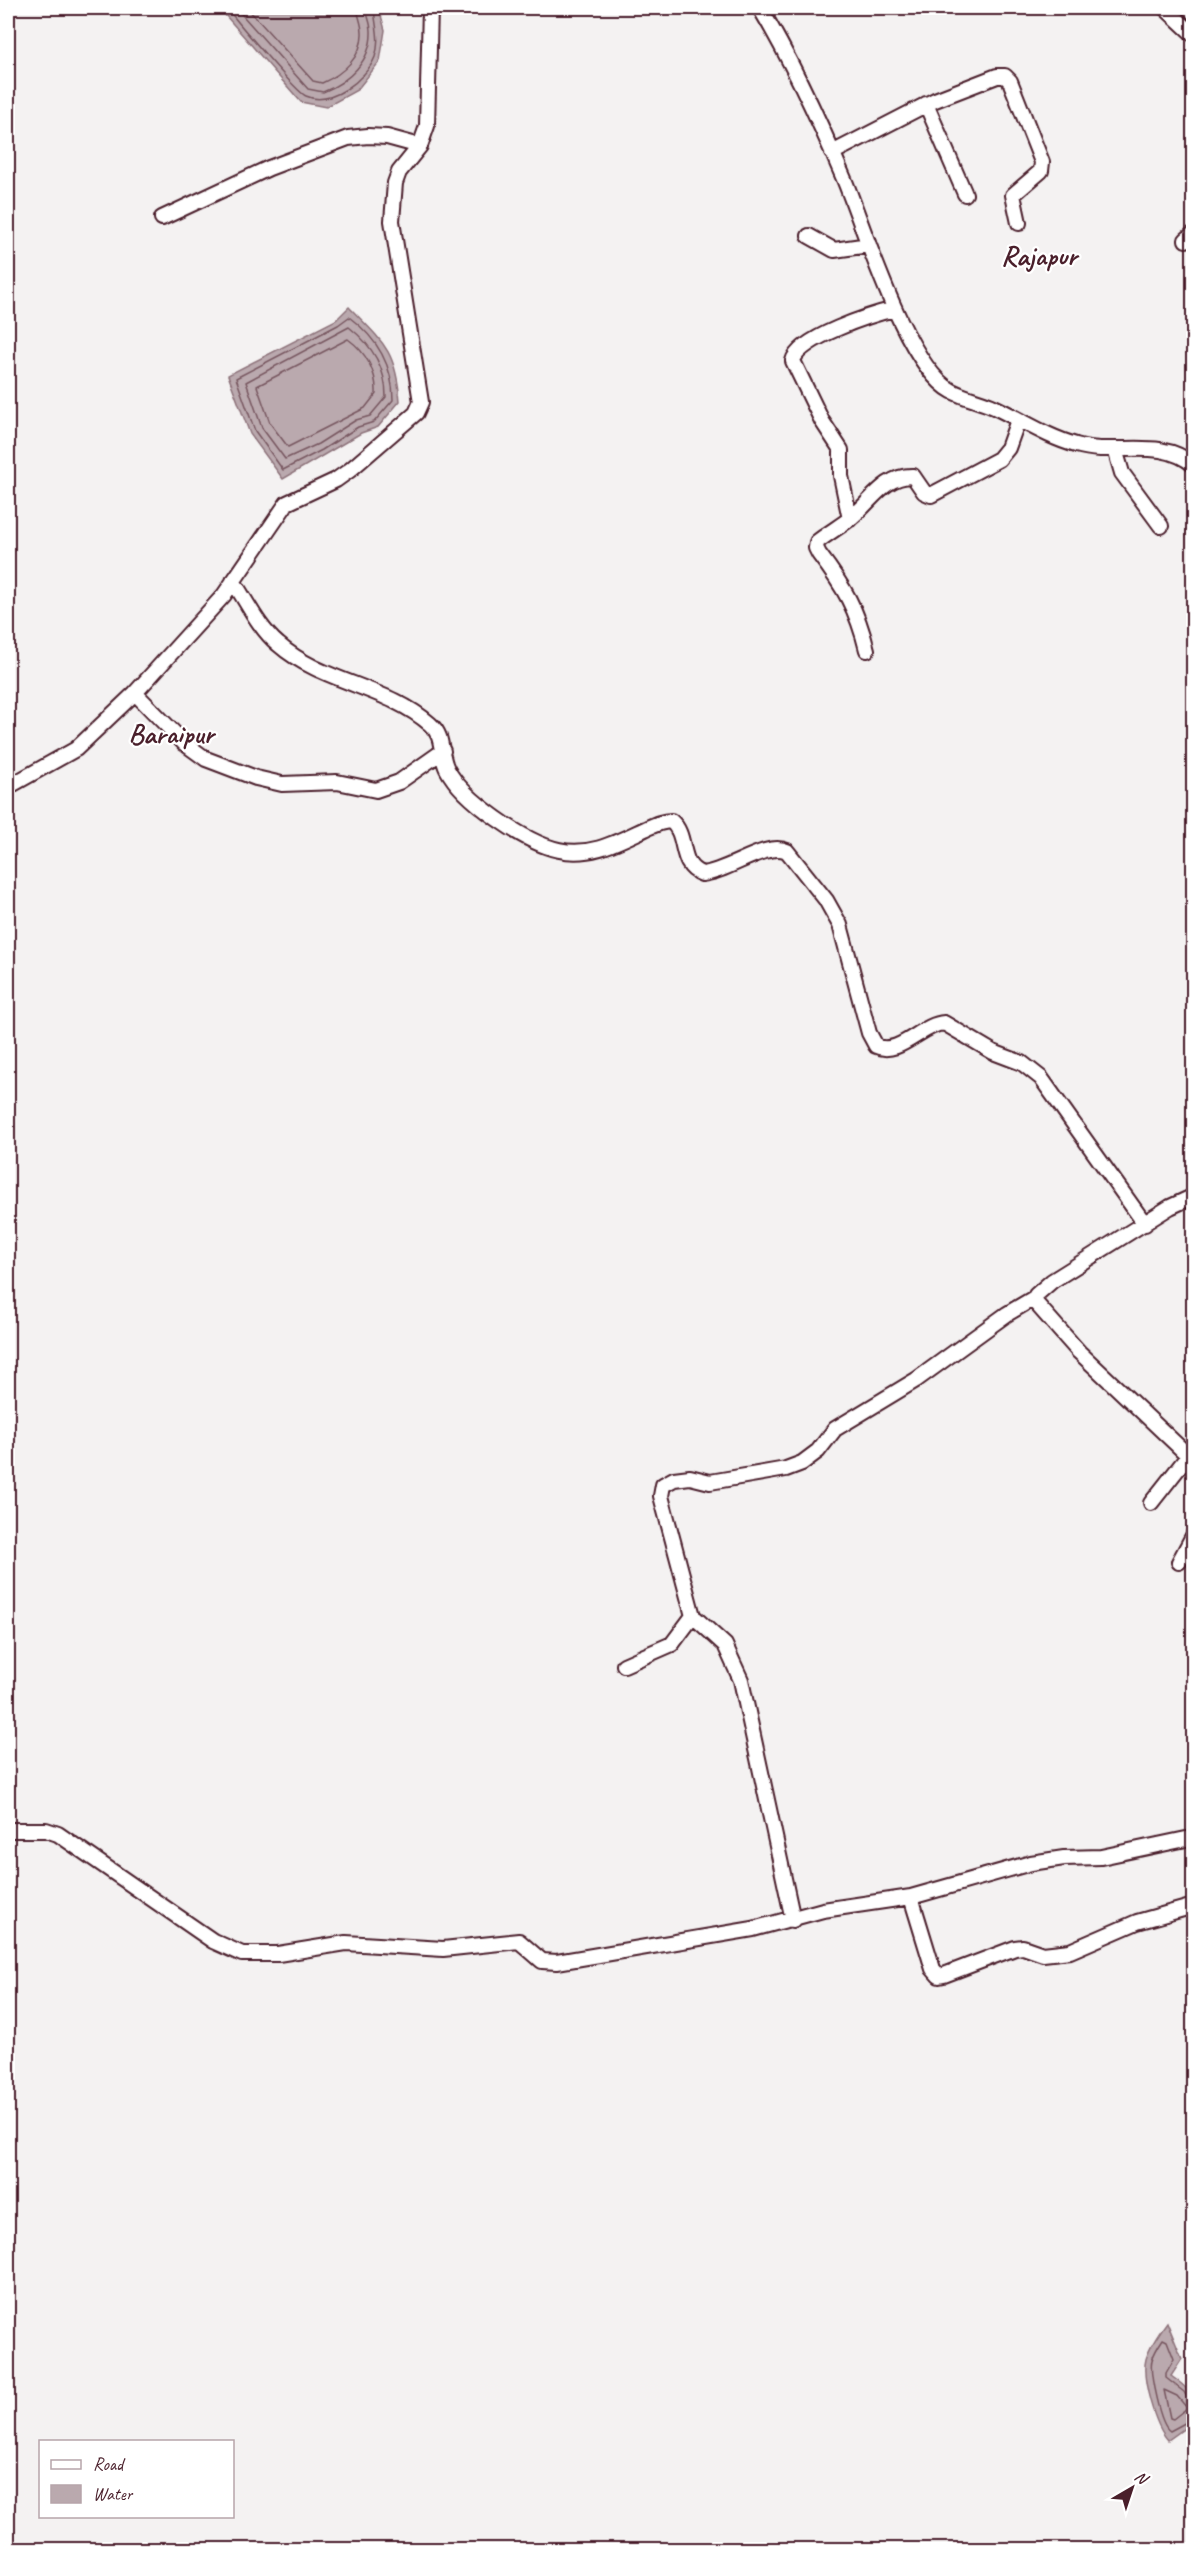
<svg xmlns="http://www.w3.org/2000/svg" width="1201" height="2557" viewBox="0 0 1201 2557" font-family="Caveat,sans-serif">
	<rect width="100%" height="100%" fill="#f4f2f2"/>
	<filter id="ink" filterUnits="userSpaceOnUse"><feTurbulence type="fractalNoise" baseFrequency=".0167" numOctaves="2"/><feDisplacementMap in="SourceGraphic" scale="12" xChannelSelector="R" yChannelSelector="G"/><feConvolveMatrix kernelMatrix="1 2 1 2 8 2 1 2 1" color-interpolation-filters="sRGB"/></filter>
	<g filter="url(#ink)">
		<path fill="#baa9ae" stroke="#8d727a" stroke-width="1.5" d="M219,8H379L385,30L380,61L357,90L326,107L301,102Z
			M349,307C383,342 396,350 400,401L378,427L361,433L283,479L250,434L228,375L336,320Z
			M1167,2322L1182,2359L1171,2376C1194,2392 1194,2395 1193,2422L1168,2440C1155,2426 1141,2378 1146,2359C1150,2346 1159,2333 1167,2322Z"/>
		<g fill="none" stroke-linecap="round" stroke-linejoin="round">
			<path stroke="#77565f" stroke-width="1.5" d="M227,8C235,19 297,93 306,96C330,107 366,80 375,57C381,39 375,25 374,8
				M236,8L308,89L323,92C348,82 372,61 371,31C371,23 367,16 366,8
				M247,8L313,81L322,83C343,74 363,56 362,32C362,24 358,16 357,8
				M349,317C377,338 393,365 393,400L374,422L358,427L322,450L283,470L255,431L236,378L338,325Z
				M349,327C372,345 386,368 386,397L370,416L356,420L318,444L285,459L262,428L246,382Z
				M348,339C366,352 377,372 376,394L365,408L288,447L270,423L257,386Z
				M1164,2390L1177,2396L1187,2408L1173,2419L1170,2418Z
				M1194,2400L1188,2399L1184,2392L1166,2378V2373L1174,2359L1167,2341L1163,2339C1159,2345 1154,2353 1152,2360C1149,2372 1160,2426 1170,2431L1194,2418"/>
			<defs>
				<path id="minor" d="M760,8C793,63 819,120 844,179C864,227 906,367 952,391C965,398 981,401 994,407C1022,420 1047,437 1076,445C1116,457 1159,436 1194,465
					M1165,8L1194,35
					M926,104L965,194
					M832,153L935,100L997,76H1005L1010,81L1042,162L1041,171L1013,195L1019,223
					M162,218L269,168L348,138L368,136L387,137L420,146
					M809,236L834,250L869,245
					M1186,240L1194,233
					M1115,449L1122,473L1161,526
					M850,519L841,476V450L822,421L793,361C798,338 873,314 895,309
					M233,581C247,602 259,628 278,644C322,683 387,686 430,724C445,737 439,753 447,769C463,800 526,843 559,850C591,857 617,842 645,829C654,825 662,821 671,821C689,836 677,865 702,874C728,872 766,841 787,851L826,900L840,925L869,1033L876,1046C899,1057 922,1024 944,1023L993,1052L1022,1063L1041,1078L1145,1224
					M867,650C857,609 844,587 819,554L816,548L817,542C828,533 841,526 852,517C871,502 885,475 913,476L924,492L931,495L999,459L1008,448L1018,420
					M135,693L184,743L206,759L256,778L282,784L337,782L376,790L399,782L443,751
					M8,787L76,749L135,693L224,595L287,503L336,480L350,470L416,413L421,402L392,221L395,183L399,172L420,146L427,126L430,8
					M1194,1196L1170,1207L1052,1281L1036,1295L1034,1301L1079,1352L1194,1461
					M1151,1503L1188,1456
					M1179,1562L1194,1534
					M624,1665L672,1644L693,1616
					M8,1830H46L58,1834L213,1941L242,1954H278L346,1943L443,1949L519,1941L542,1961L557,1962L753,1929L823,1910L911,1897L933,1969L939,1976L944,1975L1015,1948L1023,1947L1043,1954L1070,1951L1137,1922L1194,1906
					M911,1897L1031,1863L1064,1858L1101,1857L1186,1839
					M793,1920L741,1680L725,1645L693,1616L661,1496L663,1485L674,1479L690,1477L710,1482L786,1469L802,1463L818,1451L835,1429L916,1380L1007,1314L1034,1298"/>
			</defs>
			<use href="#minor" stroke="#4a1f2b" stroke-width="18"/>
			<use href="#minor" stroke="#fff" stroke-width="14"/>
		</g>
	</g>
	<g text-anchor="middle" stroke-width="4.5" stroke-linejoin="round" paint-order="stroke">
		<g font-size="28" font-weight="bold" fill="#4a1f2b" stroke="#fff">
			<text x="1039" y="265">Rajapur</text>
			<text x="171" y="743">Baraipur</text>
		</g>
	</g>
	<rect width="1201" height="2557" fill="none" stroke="#fff" stroke-width="30"/>
	<rect x="15" y="15" width="1171" height="2527" fill="none" stroke="#4a1f2b" stroke-width="2" filter="url(#ink)"/>
	<rect x="39" y="2440" width="195" height="78" fill="#ffffff" stroke="#b7a5aa" stroke-width="1.5"/>
	<rect x="51" y="2460" width="30" height="9" fill="#ffffff" stroke="#b7a5aa" stroke-width="1.5"/>
	<text x="93" y="2470" font-size="18" fill="#4a1f2b">Road</text>
	<rect x="51" y="2485" width="30" height="18" fill="#baa9ae" stroke="#b7a5aa" stroke-width="1.5"/>
	<text x="93" y="2500" font-size="18" fill="#4a1f2b">Water</text>
	<g transform="translate(1132 2488) rotate(39)" stroke="#ffffff" stroke-width="4.5" paint-order="stroke">
	<path d="M0-4.5L10 22L0 15L-10 22Z" fill="#4a1f2b"/>
	<text y="-9" font-size="16" font-weight="bold" text-anchor="middle" fill="#4a1f2b">N</text>
	</g>
</svg>
